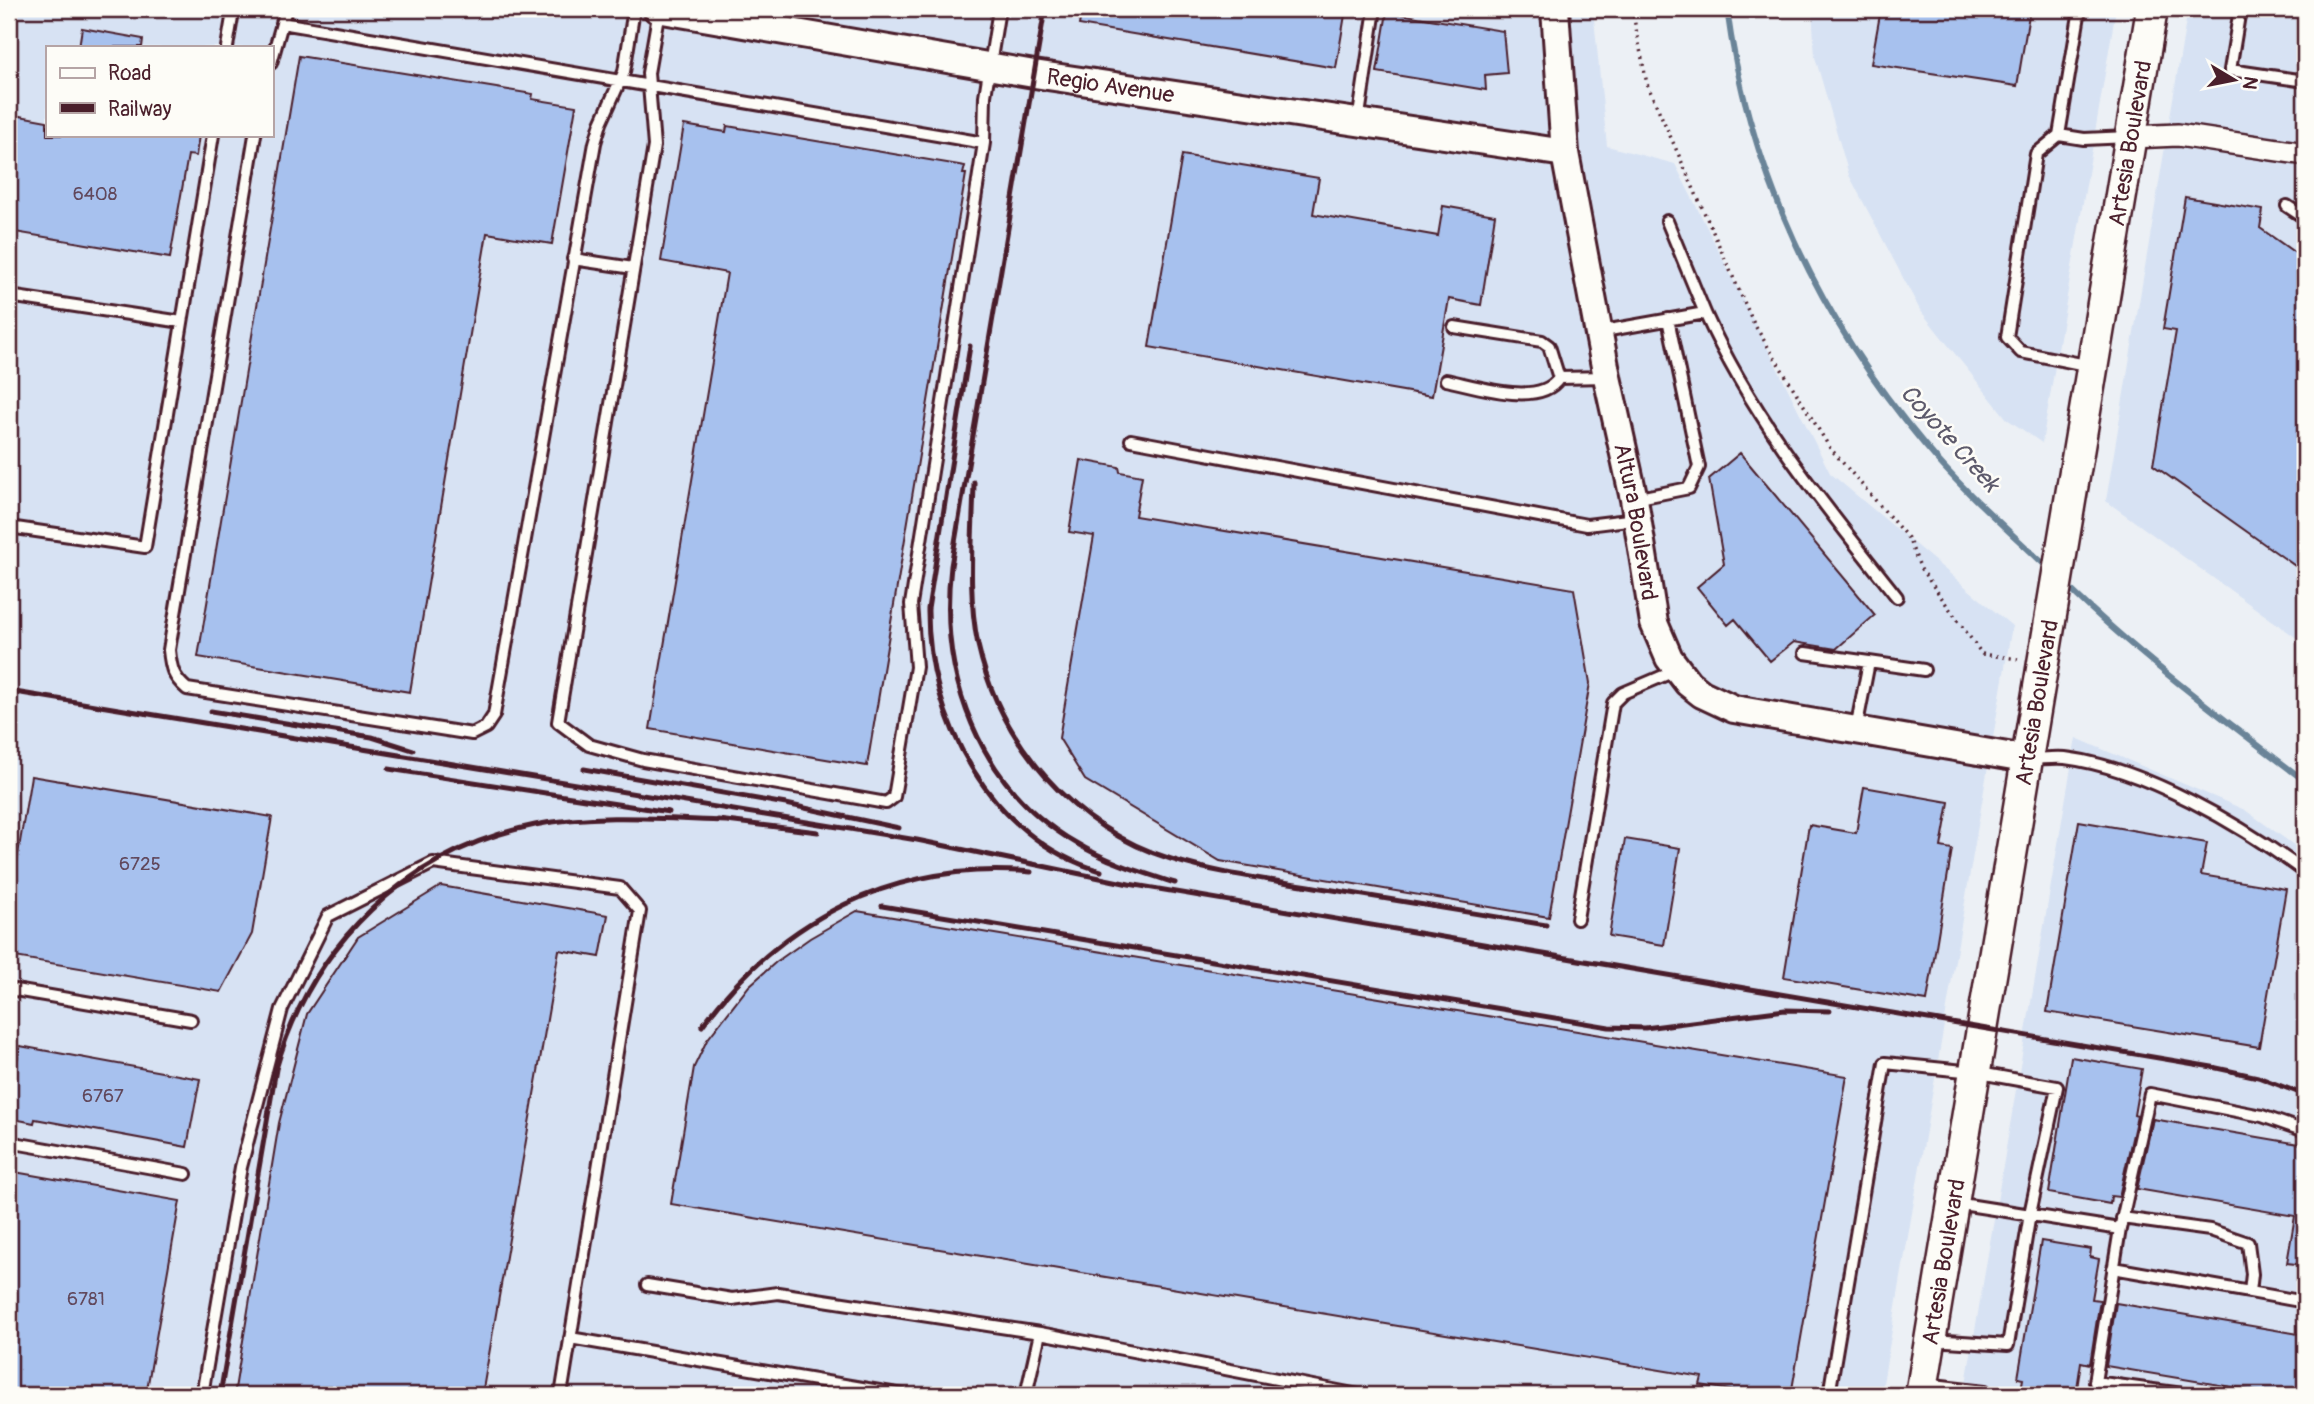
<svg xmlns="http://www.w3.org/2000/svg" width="2314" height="1404" viewBox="0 0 2314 1404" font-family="Pangolin,sans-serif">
	<rect width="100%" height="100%" fill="#ecf0f5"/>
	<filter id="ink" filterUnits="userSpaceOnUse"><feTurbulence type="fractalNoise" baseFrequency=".0143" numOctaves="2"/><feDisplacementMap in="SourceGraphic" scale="14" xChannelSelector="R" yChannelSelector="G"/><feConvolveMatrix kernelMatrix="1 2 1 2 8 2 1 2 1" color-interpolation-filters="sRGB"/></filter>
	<g filter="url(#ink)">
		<path fill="#d7e2f3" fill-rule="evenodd" d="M9,9H1593L1607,146L1675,164L1830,473L2012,626L1881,1395H9ZM47,47H271V135H47Z
			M1812,9H2116L2042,443L2007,419L1920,310L1849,175L1815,57Z
			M2188,9H2305V644L2106,501Z
			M2076,738L2245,810L2305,853V1395H1964Z"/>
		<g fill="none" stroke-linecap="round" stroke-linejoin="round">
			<path stroke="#6a8498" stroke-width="6" d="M1727,9C1748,170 1820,320 1924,444C1961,489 2006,528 2048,568
				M2066,585C2140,657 2224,719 2305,781"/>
		</g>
		<path fill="#a7c1ee" stroke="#4a1f2b" stroke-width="2" d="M1082,9H1346L1336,68L1079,25Z
			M1881,9H2030L2017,86L1871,64Z
			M1387,12L1503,31L1507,73L1485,75L1486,90L1377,72Z
			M82,28L143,39L142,47H79Z
			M299,56L533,94L532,99L576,106L552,244L487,233L410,692L198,657Z
			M9,114L47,121V135H199L196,156L188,155L170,258L9,231Z
			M684,125L726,132L727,126L965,166L963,174H966L867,766L650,729L727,273L661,261Z
			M1182,155L1319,178L1313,214L1438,236L1443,206L1495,215L1481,305L1449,299L1432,396L1149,347Z
			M2185,197L2263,210L2260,228L2305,260V573L2153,465L2176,331L2163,329Z
			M1740,453L1875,615L1836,649L1794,642L1770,661L1735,619L1728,625L1697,587L1724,564L1709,479Z
			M1081,460L1119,467L1120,472L1142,476L1135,516L1574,589L1590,683L1549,917L1220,861L1085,780L1059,738L1094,536L1069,532Z
			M31,776L272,817L252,934L221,992L9,956V908Z
			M1864,787L1949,802L1941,847L1952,849L1927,1001L1784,977L1809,825L1856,833Z
			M2079,821L2207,843L2201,875L2286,889L2259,1047L2047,1012Z
			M1625,839L1680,848L1664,945L1609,936Z
			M441,886L608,915L600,957L559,950L482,1395H234L279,1123L307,1014L358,937Z
			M857,911L1847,1076L1791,1395H1761L1700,1385L1702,1377L671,1204L694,1067L707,1040L749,986L776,962L810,938Z
			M20,1046L200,1079L187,1147L35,1119L34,1123L9,1118V1100Z
			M2071,1057L2142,1069L2134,1115L2137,1116L2119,1197L2111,1196L2110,1204L2049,1193Z
			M2153,1119L2305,1145L2303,1205H2305V1265L2287,1263L2295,1216L2137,1189Z
			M9,1171L180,1201L146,1395H9Z
			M2041,1241L2091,1249L2090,1257L2099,1259L2092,1299L2100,1300L2090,1364L2081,1362L2076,1395H2020L2023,1379L2018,1378Z
			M2116,1303L2305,1335V1395H2279L2106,1366Z"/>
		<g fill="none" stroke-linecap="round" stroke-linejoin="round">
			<defs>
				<path id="service" d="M213,9L233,12L227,47
					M2080,9L2059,135L2036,154L2007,337L2021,352L2091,366
					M2240,9L2230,70L2305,81
					M659,10L648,73L654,146L558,722L589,745L643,760L886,803L894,797L916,667L911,604L984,143L985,96L999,9
					M282,23L984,143
					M271,63L286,9
					M1358,122L1375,9
					M255,135L169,650C171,669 173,677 187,689L472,734L486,727L494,715L595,143L601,123L624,72L634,9
					M2059,135L2084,139L2129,137
					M2287,206L2305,218
					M1667,221L1705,313
					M573,259L633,268
					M9,296L182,322
					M1454,327L1542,341L1549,346L1559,378
					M1598,332L1705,313C1753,419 1825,506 1897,597
					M1446,380C1476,386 1540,408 1559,378L1607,377
					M1131,440L1587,525L1636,519
					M1634,499L1689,488L1699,467L1668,319
					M9,527L145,547L213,135
					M1805,653L1869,662
					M1856,729L1869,662L1924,670
					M2028,759C2040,759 2053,757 2065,758C2145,768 2241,825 2305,872
					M1577,919L1613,703L1623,693L1677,670
					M9,989L191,1020
					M9,1142L186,1174
					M1955,1203L2120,1229
					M2122,1218L2210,1230L2248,1243L2252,1274L2250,1292L2305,1302
					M2113,1268L2250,1292
					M647,1285L732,1299L778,1293L1040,1333
					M570,1338L903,1395
					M1925,1384L1985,1391L1990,1395
					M202,1395L241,1167L282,1009L328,916L433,863L620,888L640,911L561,1395
					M1026,1395L1040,1333L1359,1395
					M1829,1395L1885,1063L1974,1072L2057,1087L2030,1214L2008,1345L1932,1340
					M2190,1395L2095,1382L2120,1229L2150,1094L2262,1116L2305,1131"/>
				<path id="minor" d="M2131,137L2178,135L2305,154"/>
				<g id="tertiary">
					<path id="s1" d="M657,9L1034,74L1565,153"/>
					<path id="s2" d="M1555,9L1565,153L1607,377L1634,499L1654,623L1669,658L1688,683L1702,694L1734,709L2025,759"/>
				</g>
				<g id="secondary">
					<path id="s3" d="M1921,1395L2152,9"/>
				</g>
			</defs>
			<use href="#service" stroke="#4a1f2b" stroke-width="16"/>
			<use href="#minor" stroke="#4a1f2b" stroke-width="26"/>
			<use href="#tertiary" stroke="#4a1f2b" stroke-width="32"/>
			<use href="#secondary" stroke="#4a1f2b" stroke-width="35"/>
			<path stroke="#4a1f2b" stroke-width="3.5" stroke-dasharray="2 5" stroke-linecap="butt" d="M1632,9L1647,84L1754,324L1830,448L1908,538L1921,569L1982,654L2018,659"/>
			<use href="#service" stroke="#fdfcf7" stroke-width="10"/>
			<use href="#minor" stroke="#fdfcf7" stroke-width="21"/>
			<use href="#tertiary" stroke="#fdfcf7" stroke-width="26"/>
			<use href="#secondary" stroke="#fdfcf7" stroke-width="30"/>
			<path stroke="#4a1f2b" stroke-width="5" d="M1045,9L951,566C938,675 978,786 1076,843C1107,862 1141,872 1175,883
				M970,346L928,609C927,717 990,840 1101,871
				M974,482C973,536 967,592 978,645C1000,743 1074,829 1171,859C1221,875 1275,880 1327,889C1400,901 1473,913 1546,925
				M9,691L917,840L1129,884L2212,1067L2258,1077L2305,1095
				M211,711L372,737L413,750
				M389,769L669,812
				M584,769L786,804L899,828
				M718,820L818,832
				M882,906L1609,1027L1645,1028L1785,1010L1830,1011
				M702,1026C781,918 896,860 1031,872
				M220,1395L276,1069C312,944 407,851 535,825C597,813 664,819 726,821"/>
		</g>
	</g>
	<g text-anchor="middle" stroke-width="5" stroke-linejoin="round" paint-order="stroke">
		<g font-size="19" fill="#61485c">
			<text x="95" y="200">6408</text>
			<text x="140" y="870">6725</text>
			<text x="103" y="1102">6767</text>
			<text x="86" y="1305">6781</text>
		</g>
		<g font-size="23" fill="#4a1f2b" stroke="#fdfcf7">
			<text dy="8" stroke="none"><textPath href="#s1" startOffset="460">Regio Avenue</textPath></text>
			<text dy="8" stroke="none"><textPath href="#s3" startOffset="1269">Artesia Boulevard</textPath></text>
			<text dy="8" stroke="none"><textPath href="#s2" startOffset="520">Altura Boulevard</textPath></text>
			<text dy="8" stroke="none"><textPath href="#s3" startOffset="702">Artesia Boulevard</textPath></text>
			<text dy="8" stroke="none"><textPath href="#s3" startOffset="135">Artesia Boulevard</textPath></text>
		</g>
		<g font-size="24" font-style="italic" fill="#5d5a6b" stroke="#fdfcf7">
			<text transform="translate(1950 438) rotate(48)" y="8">Coyote Creek</text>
		</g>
	</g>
	<rect width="2314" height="1404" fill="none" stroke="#fdfcf7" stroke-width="35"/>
	<rect x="18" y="18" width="2279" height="1369" fill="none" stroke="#4a1f2b" stroke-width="2.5" filter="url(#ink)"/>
	<rect x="46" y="46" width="228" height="91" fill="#fdfcf7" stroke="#b5a4a5" stroke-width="2"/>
	<rect x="60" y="68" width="35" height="10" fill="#fdfcf7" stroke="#b5a4a5" stroke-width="2"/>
	<text x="108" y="80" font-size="21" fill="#4a1f2b">Road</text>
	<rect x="60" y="103" width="35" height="10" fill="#4a1f2b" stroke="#b5a4a5" stroke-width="2"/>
	<text x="108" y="116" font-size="21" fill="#4a1f2b">Railway</text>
	<g transform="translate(2234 80) rotate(100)" stroke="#fdfcf7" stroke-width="5" paint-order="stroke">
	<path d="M0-5L12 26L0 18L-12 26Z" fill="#4a1f2b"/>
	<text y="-10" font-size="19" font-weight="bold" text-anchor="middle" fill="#4a1f2b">N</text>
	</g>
</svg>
